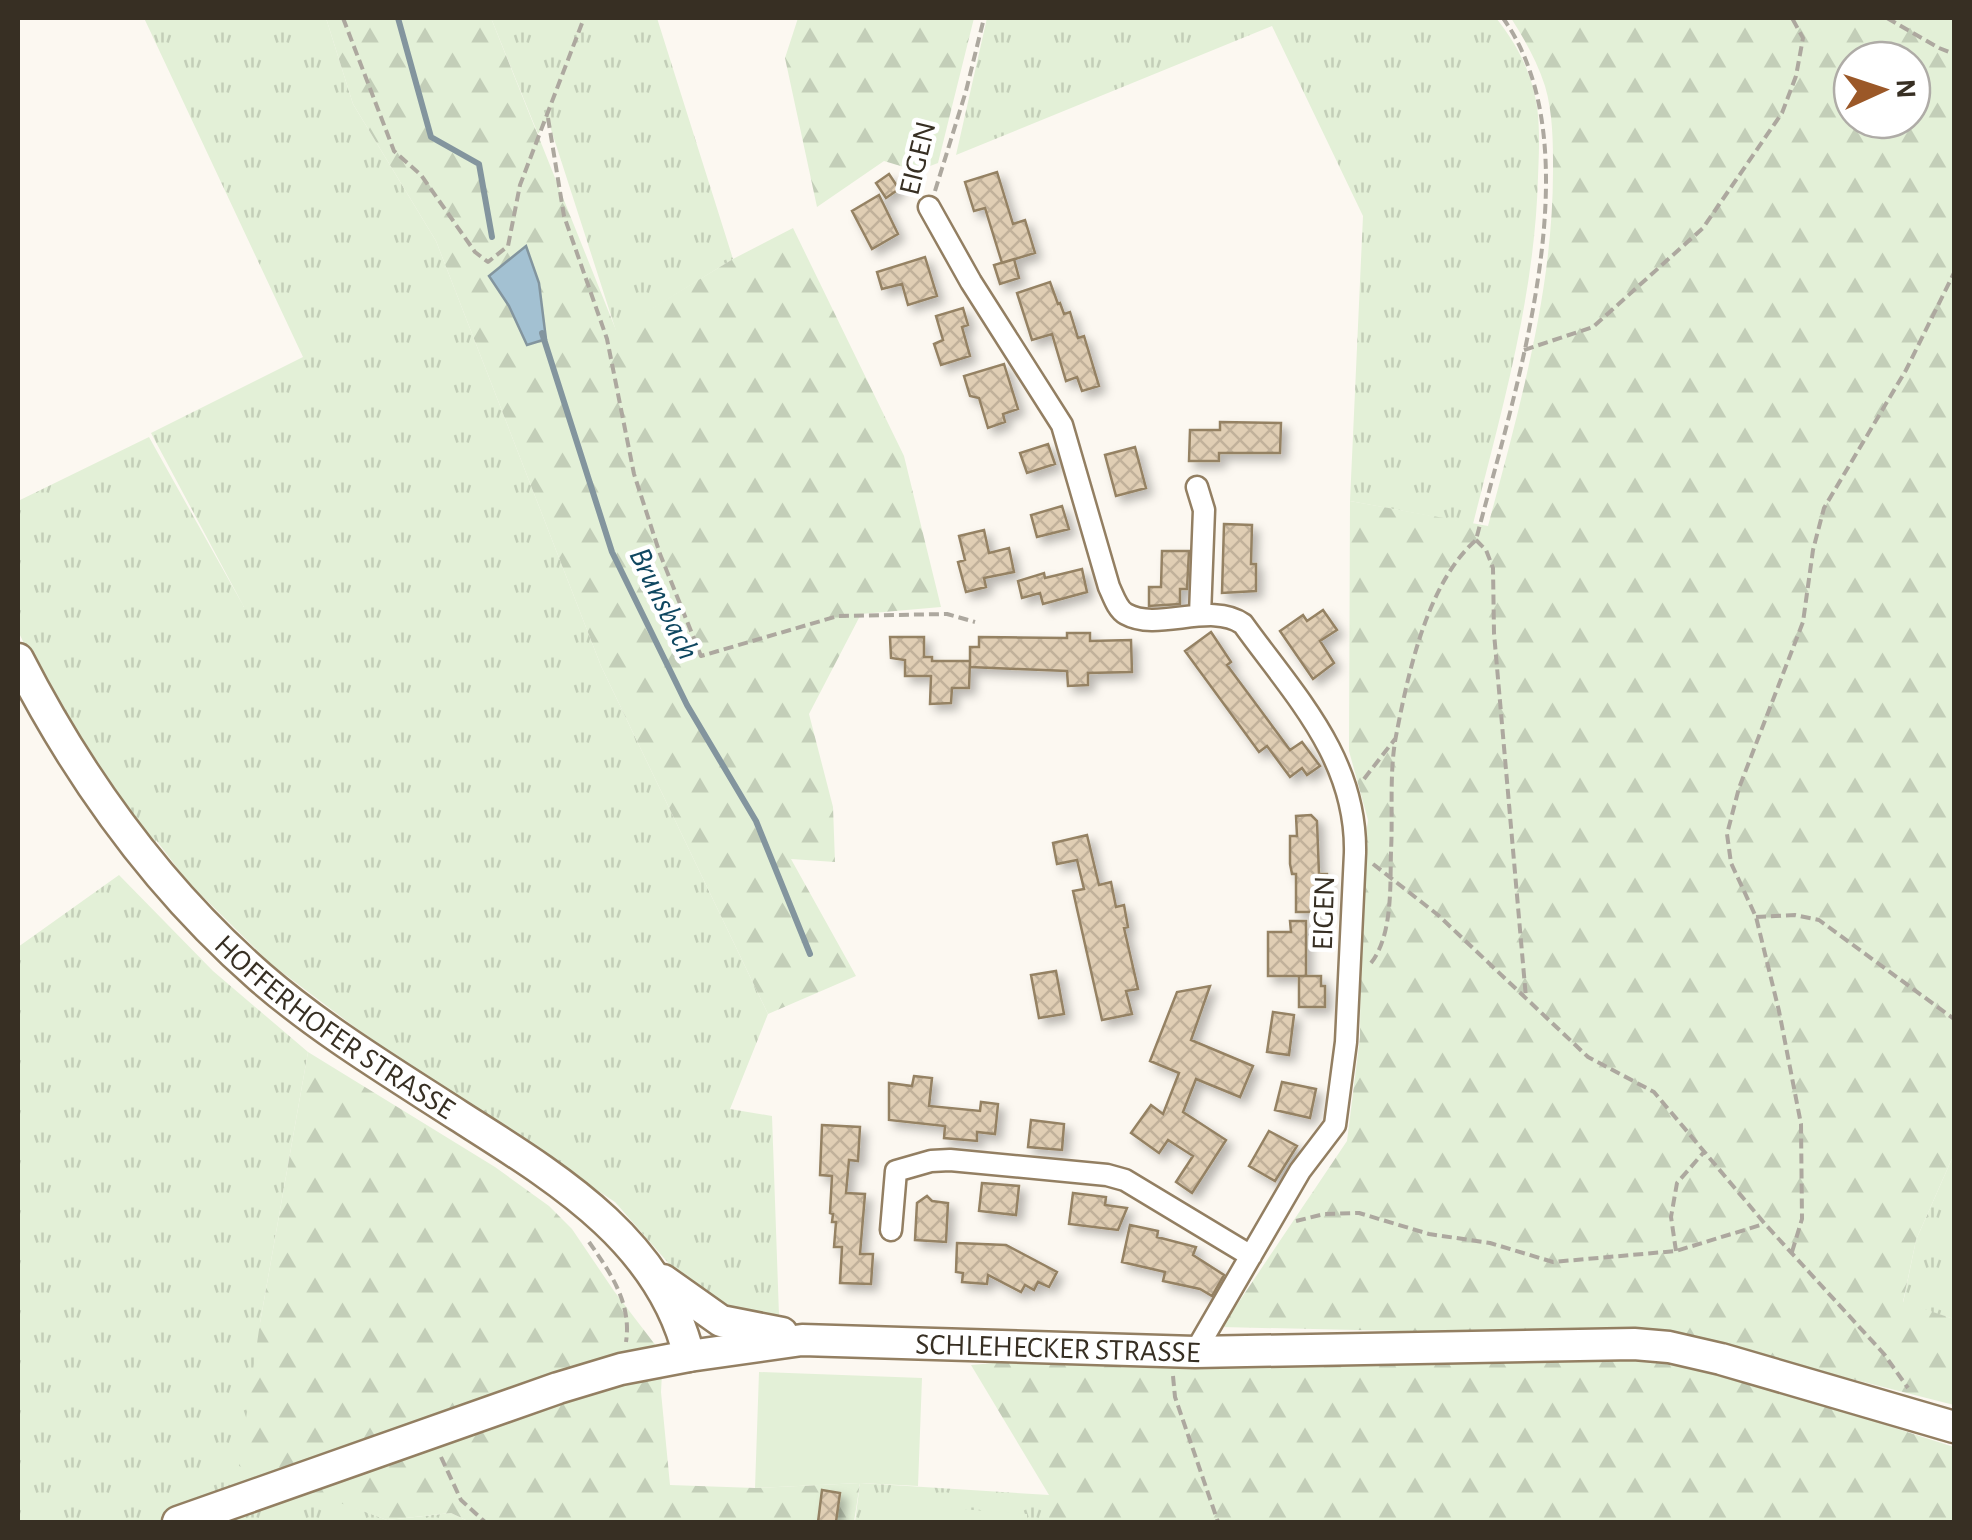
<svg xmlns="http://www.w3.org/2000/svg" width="1972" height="1540" viewBox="0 0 1972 1540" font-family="'Alegreya Sans',sans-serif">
	<defs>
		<pattern id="grass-tufts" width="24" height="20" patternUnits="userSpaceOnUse" patternTransform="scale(2.5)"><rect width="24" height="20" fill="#e3f0d7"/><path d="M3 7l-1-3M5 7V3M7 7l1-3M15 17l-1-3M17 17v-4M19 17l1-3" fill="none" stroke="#c3ceb8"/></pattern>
		<pattern id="forest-firs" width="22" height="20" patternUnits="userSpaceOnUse" patternTransform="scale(2.5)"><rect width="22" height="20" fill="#e3f0d7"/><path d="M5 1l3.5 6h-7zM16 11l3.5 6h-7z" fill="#c3ceb8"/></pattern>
		<pattern id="building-cross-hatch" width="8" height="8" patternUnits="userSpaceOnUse" patternTransform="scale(2.5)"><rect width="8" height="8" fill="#e0ceb4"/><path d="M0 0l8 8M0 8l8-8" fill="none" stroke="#c1b19a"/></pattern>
		<filter id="shadow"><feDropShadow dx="6" dy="6" stdDeviation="5" flood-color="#0004"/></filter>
	</defs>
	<rect width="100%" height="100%" fill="#fcf8f1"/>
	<path fill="url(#grass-tufts)" d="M144,18H326L353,104L436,241L601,666L768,1014L730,1109L772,1116L779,1315H743L697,1296L615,1202L393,1056L271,964L188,882L156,840L155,854L67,732L18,631V501L149,437L244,607L151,433L303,357Z
		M491,18H657L733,259L616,331L548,120L538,134Z
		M987,18H1496C1513,39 1528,65 1534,92C1541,118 1539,150 1538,177C1535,295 1502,409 1473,524L1350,501L1363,216L1272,26L956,155Z
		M119,875L213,971L308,1052L260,1323L325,1496L387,1520L451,1513L470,1522H18V947Z
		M1954,1154V1319L1903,1303L1916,1240Z
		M860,1483L1049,1495V1522H855Z"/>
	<path fill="url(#forest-firs)" fill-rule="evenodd" d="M326,18H491L616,330L733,259L793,228L904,456L941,607L861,614L809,714L833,807L835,862L791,859L856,976L768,1014L601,666L436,241L353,104Z
		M798,18H974L938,163L917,171L884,161L817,207L785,58Z
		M1511,18H1954V1154L1916,1240L1903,1302L1954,1319V1405L1722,1346L1487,1333L1222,1327L1347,1141L1360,1037L1361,871L1368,820L1349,751L1350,501L1488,526C1519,409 1553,292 1553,171C1553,143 1553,113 1545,86C1537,61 1525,40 1511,18ZM1852,60H1912V120H1852Z
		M308,1052L495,1167L549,1206L572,1229L614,1291L663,1355L661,1392L670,1485L755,1488L860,1483L854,1522H470L451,1513L387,1520L239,1466L260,1323Z
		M1134,1351L1632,1357C1742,1373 1849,1414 1954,1447V1522H1049V1495L971,1365Z"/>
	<path fill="#e3f0d7" d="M759,1372L922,1378L918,1486L860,1483L755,1488Z
		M878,1503L1027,1514V1522H876Z"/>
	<path fill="#a3c1d2" stroke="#83959e" stroke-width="2.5" d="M526,246L539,283L546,339L527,345L509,306L489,276Z"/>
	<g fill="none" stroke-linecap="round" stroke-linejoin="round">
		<path stroke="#83959e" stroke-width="6" d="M398,18L431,137L479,164L492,237
			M542,333L612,552L687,705L756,821L810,954"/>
	</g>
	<path fill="url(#building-cross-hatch)" stroke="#958264" stroke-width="2.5" filter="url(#shadow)" d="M997,172L1013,224L1025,220L1035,253L1002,263L985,208L974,211L965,182Z
		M889,174L899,189L886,198L876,183Z
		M879,195L898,234L872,249L852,211Z
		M925,257L937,296L908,305L902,284L882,289L877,272Z
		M1014,259L1019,278L1000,284L994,265Z
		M1050,282L1058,304L1060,303L1064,314L1070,312L1078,338L1084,336L1099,386L1082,391L1077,377L1066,381L1052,334L1032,340L1017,293Z
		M963,308L968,325L962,327L970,356L941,365L934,344L943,340L936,316Z
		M1004,364L1018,409L1003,414L1005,422L988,428L979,398L970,396L964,376Z
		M1220,422L1281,423L1280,453H1219V461H1189L1190,430H1220Z
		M1048,444L1055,464L1027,473L1020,453Z
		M1135,447L1146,488L1116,496L1105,455Z
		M1062,506L1069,529L1037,537L1031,515Z
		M1224,524L1252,525L1251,564H1256V591L1222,593Z
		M984,530L989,553L1009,548L1014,572L984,578L986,587L966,592L958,562L965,560L959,536Z
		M1162,551H1189L1187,589H1180V604L1149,606V587H1161Z
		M1082,569L1087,592L1043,604L1040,593L1022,598L1018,581L1044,573L1045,578Z
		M1323,610L1337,630L1320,641L1334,663L1313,679L1280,631L1303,615L1307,621Z
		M1211,632L1231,662L1227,665L1290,750L1302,742L1320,766L1307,775L1302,768L1290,777L1267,746L1259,752L1185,651Z
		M1067,633H1090V641L1131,640L1132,672L1088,673V685L1068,686L1067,671L970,667V647H979V637L1067,638Z
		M890,637H924V657H932V661H970L969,688H952L951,703L930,704L931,676H905V660L891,658Z
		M1311,815L1317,821L1319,874H1327V912H1296V874H1292L1290,864V836H1297L1296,816Z
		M1087,835L1099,885L1111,882L1116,907L1124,905L1128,927L1124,928L1138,989L1126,991L1132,1014L1102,1020L1073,891L1084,889L1077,860L1057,864L1053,843Z
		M1290,921H1306V976H1268V932H1291Z
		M1056,971L1064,1014L1039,1018L1031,975Z
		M1299,976H1321V986H1325V1007H1299Z
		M1210,986L1191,1040L1253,1066L1240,1097L1196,1079L1183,1112L1226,1140L1192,1193L1176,1182L1193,1156L1168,1140L1159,1153L1131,1133L1151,1105L1163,1114L1179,1073L1150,1061L1177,992Z
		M1273,1012L1294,1015L1289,1055L1267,1052Z
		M914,1076L932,1078L929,1106L980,1111L981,1102L998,1104L995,1134L977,1132V1141L944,1138L945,1126L889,1120V1083L912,1086Z
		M1282,1082L1316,1089L1310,1118L1275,1110Z
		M1031,1120L1064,1124L1062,1150L1028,1147Z
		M822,1125L860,1127L858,1161L849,1160L846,1193L865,1194L860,1254H873L871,1284L840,1283L842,1247H834L836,1222H832L833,1214L830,1213L832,1176L820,1175Z
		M1269,1131L1297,1146L1275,1181L1249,1166Z
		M982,1183L1019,1186L1016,1215L979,1211Z
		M1073,1193L1106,1197L1105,1205L1127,1208L1118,1230L1069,1224Z
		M927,1196L932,1201L948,1203L946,1242L915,1240L917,1203Z
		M1130,1225L1158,1231L1157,1237L1196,1247L1193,1255L1224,1275L1212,1296L1200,1289L1163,1281L1165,1272L1122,1262Z
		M957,1243L1006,1245L1057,1272L1049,1287L1038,1282L1034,1290L1025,1285L1021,1292L988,1275L987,1284L962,1282L963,1273L956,1272Z
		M822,1490L840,1493L836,1522H818Z"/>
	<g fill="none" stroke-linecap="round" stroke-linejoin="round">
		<defs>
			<path id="street" d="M929,207L971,282L1062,425L1109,587C1113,595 1117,609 1126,614C1158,632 1211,601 1243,624C1295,696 1357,759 1355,853L1346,1042L1335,1125L1300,1171L1195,1352
				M1197,487L1204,510L1200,615
				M891,1230L896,1171L931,1161L950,1160L1107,1175L1125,1180L1251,1256"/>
			<g id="secondary">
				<path id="s1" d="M18,659C80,780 157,887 260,977C321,1030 391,1072 459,1116C553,1176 661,1239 689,1356"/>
				<path d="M663,1280L721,1321L782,1333"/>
				<path id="s2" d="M178,1522L558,1388L621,1369L689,1356L802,1340L1195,1352L1634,1344L1669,1347L1721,1359L1954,1427"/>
			</g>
		</defs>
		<use href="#street" stroke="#937f62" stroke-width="25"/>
		<use href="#secondary" stroke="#937f62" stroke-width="35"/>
		<path stroke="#ada89f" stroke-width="4" stroke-dasharray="10 5" stroke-linecap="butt" d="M343,18L394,151L421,175L475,252L488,262L508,246L520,185L584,18
			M1887,18L1939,48L1954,54
			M548,118L564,216L607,339L634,474L660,554L701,656L838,616L947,614L975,622
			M935,191L966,91L984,18
			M1524,350L1593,327L1703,228L1782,113L1796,76L1803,38L1792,18
			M1476,540L1486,550L1493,568L1494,633L1526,998
			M1364,779L1395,739
			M1373,864L1438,915L1588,1057L1654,1092L1765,1224L1884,1354L1908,1388
			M1756,917L1795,915L1819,920L1954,1019
			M1371,963C1393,935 1390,885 1391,851C1393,814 1389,773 1396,736C1408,674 1427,583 1476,540C1513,396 1597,150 1503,18
			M1296,1221L1324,1214L1359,1213L1429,1234L1490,1243L1553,1262L1676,1251L1764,1224
			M589,1242C610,1272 632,1303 626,1342
			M1676,1251L1671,1217L1677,1183L1704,1152
			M1792,1252L1802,1219L1801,1124L1779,1011L1756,917L1731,863L1727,834L1739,788L1803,622L1813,550L1824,508L1906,370L1954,273
			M1173,1376L1175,1397L1218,1522
			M441,1457L461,1500L485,1522"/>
		<use href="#street" stroke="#fff" stroke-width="20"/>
		<use href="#secondary" stroke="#fff" stroke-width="30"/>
	</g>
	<g text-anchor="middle" stroke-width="9" stroke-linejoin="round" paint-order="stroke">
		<g font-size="30" fill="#372f23" stroke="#fff">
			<text transform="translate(917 158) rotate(-76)" y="10">EIGEN</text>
			<text transform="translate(1323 913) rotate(-88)" y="10">EIGEN</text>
			<text dy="10" stroke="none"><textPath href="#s1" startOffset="492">HOFFERHOFER STRASSE</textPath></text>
			<text dy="10" stroke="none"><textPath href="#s2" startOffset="908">SCHLEHECKER STRASSE</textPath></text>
		</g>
		<g font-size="32" font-style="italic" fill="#0f4760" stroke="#fff">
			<text transform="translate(665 603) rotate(64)" y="11">Brunsbach</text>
		</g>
	</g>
	<rect width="1972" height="1540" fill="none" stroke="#372f23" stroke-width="40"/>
	<g transform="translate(1882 90) rotate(87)"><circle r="48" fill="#ffffff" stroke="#afaca7" stroke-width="2.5"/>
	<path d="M0-8L18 38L0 25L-18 38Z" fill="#9b5828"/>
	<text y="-15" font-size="28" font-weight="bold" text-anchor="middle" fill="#372f23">N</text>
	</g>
</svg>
